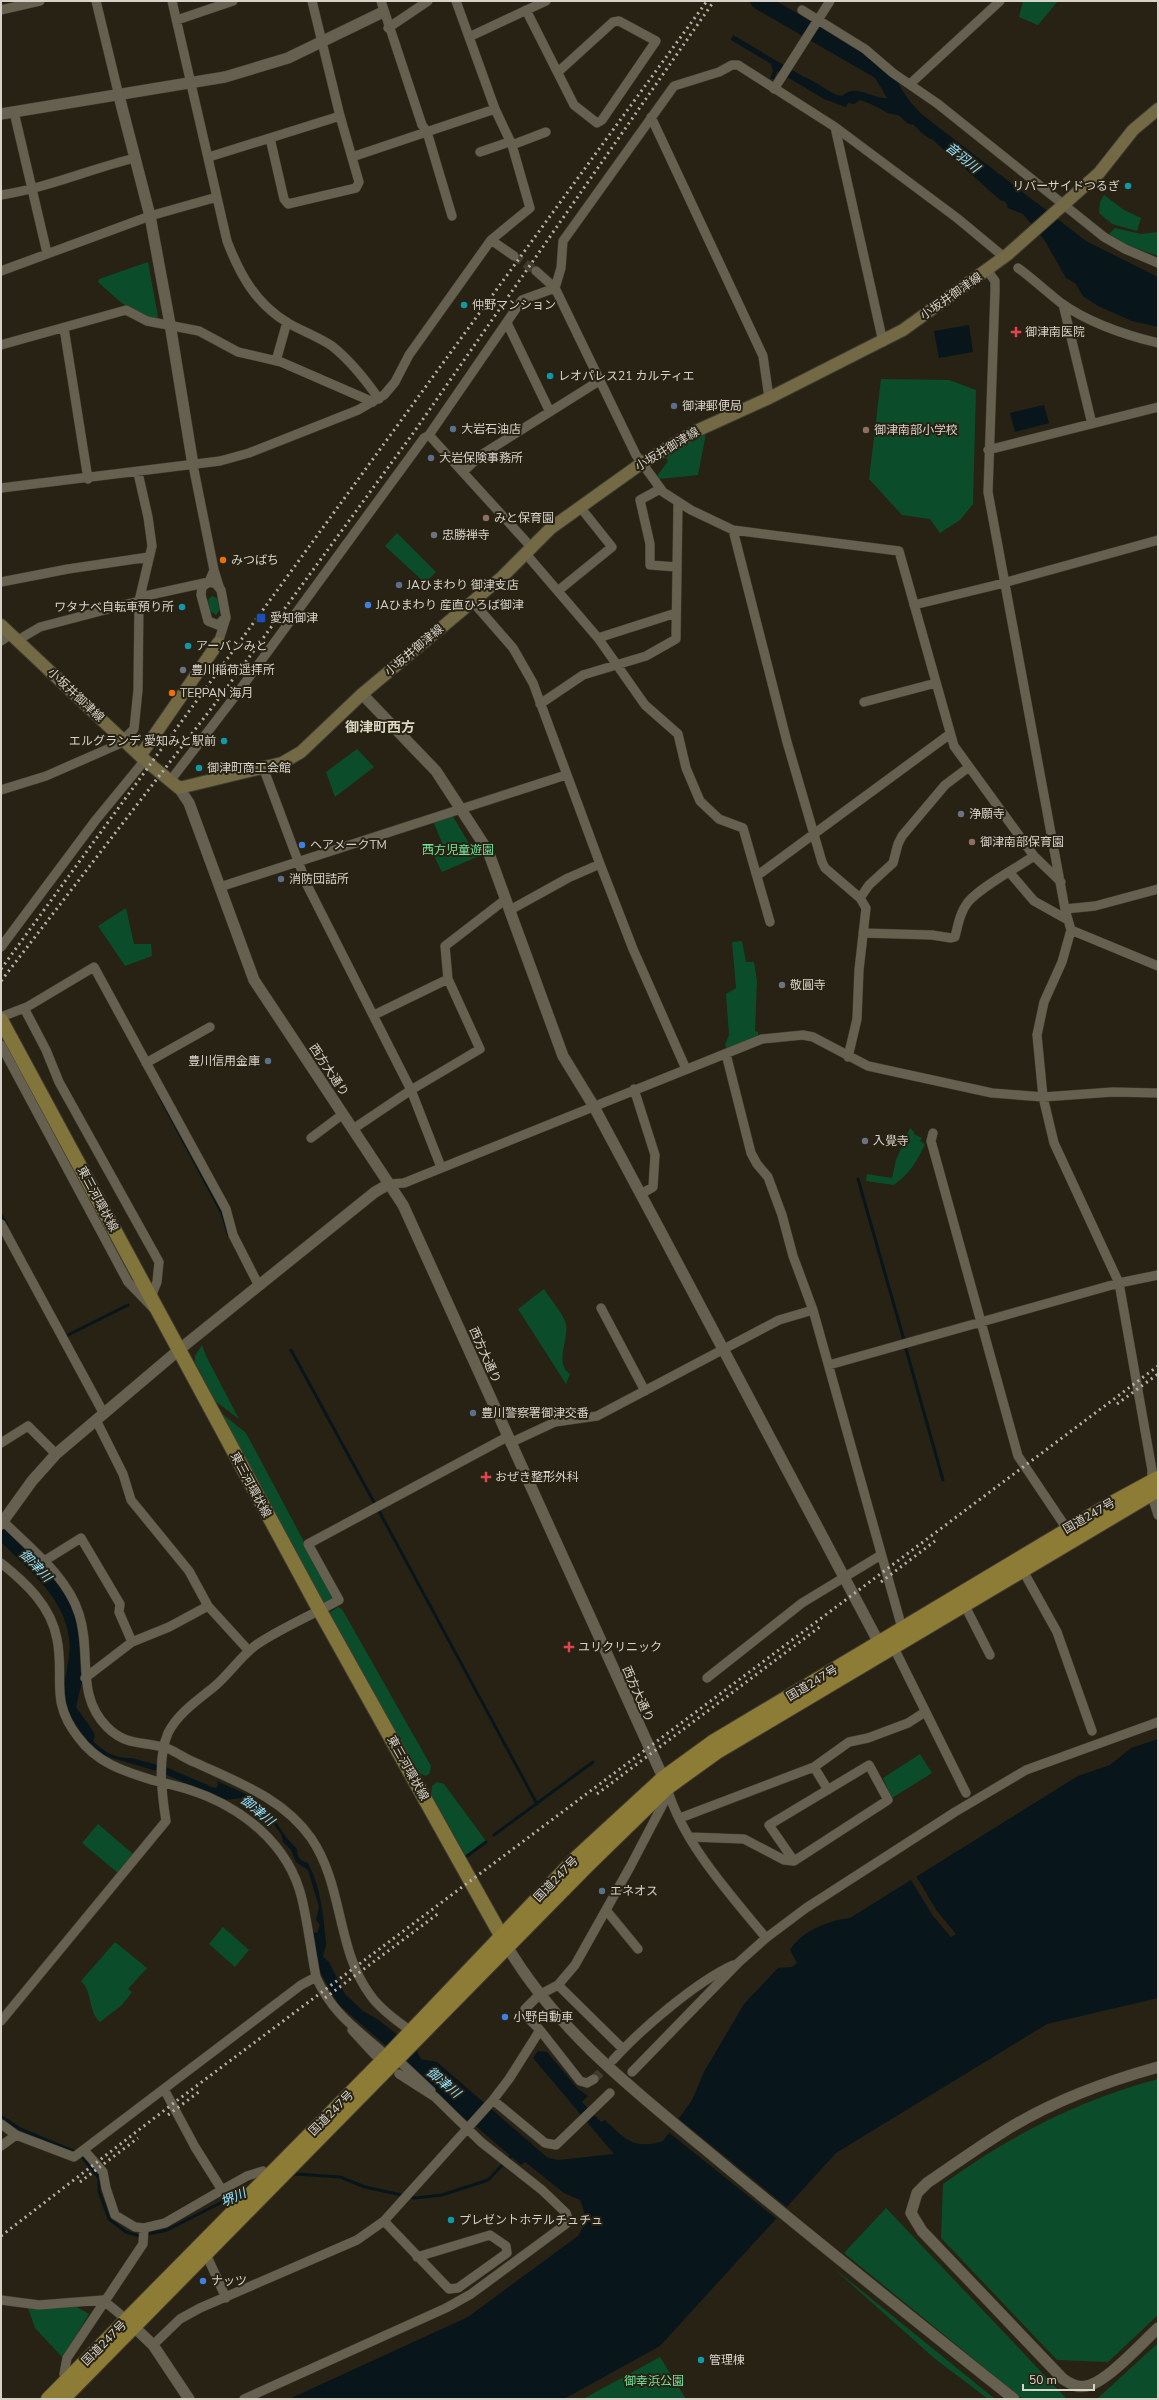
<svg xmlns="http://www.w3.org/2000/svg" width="1159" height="2400" viewBox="0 0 1159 2400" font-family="'Nunito Sans','Noto Sans JP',sans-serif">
	<rect width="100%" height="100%" fill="#272213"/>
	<path fill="#0b4d2a" d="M1023,1H1058L1038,25L1019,17Z
		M1104,195L1124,210L1141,218L1137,231L1112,224L1099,213L1100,202Z
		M1115,228L1141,234L1158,232V256L1127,245L1109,234Z
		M148,262L158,317L156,319C132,315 116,298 98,282L99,279Z
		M881,379L949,380L976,390L973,504L960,520L940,533L930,519L902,515L869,479Z
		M706,433L698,475L659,479L656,477L668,461L665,456Z
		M397,533L436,572L425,583L385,546Z
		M212,596L217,598L220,609L216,615L210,611L208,600Z
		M357,749L374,767L335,797L326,772Z
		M452,815L477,857L442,872L434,856L445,850L433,821Z
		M126,908L134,944H151L152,956L125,966L98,926Z
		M742,941L746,962H754L757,981L755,1031L758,1032V1037L727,1049L725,1045L729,1035L726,994L736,988L732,942Z
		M910,1128L914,1132V1134L922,1138L920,1141L925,1144C917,1162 910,1173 894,1185L866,1181L867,1174L892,1178L896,1160Z
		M544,1289C550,1299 563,1313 566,1324C569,1339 554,1364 570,1374L566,1384L518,1309Z
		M202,1345L206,1356L239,1419L215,1401L195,1362V1356Z
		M220,1412L246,1433L333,1596L334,1599L324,1605Z
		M338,1607L342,1609L431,1766L430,1773L426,1776L419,1773L363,1680L329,1613Z
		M920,1754L932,1773L892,1798L883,1778Z
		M437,1782L444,1784L486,1841L466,1856L431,1794L432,1786Z
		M98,1824L133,1854L118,1873L82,1843Z
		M223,1927L249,1950L235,1967L209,1944Z
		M115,1942L147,1968L128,1989L132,1992L122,2005L100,2022C88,2012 93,1992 81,1981Z
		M1158,2079V2315L1108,2362L1057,2360L941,2238L943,2184C1009,2136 1079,2100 1158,2079Z
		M886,2208L1067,2399H1023L844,2253Z
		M831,2266L995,2399H988L934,2358Z
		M73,2305L89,2314L63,2358L35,2328L28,2308Z
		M1158,2343V2399H1097Z
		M660,2357L686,2399H583Z"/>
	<path fill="#08161c" d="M733,35L804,77C818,81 828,94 842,96C855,84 868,96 883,98C890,99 896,99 902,99L1086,241L1158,277V327L1132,321L1098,306L1083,296L1075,283L1066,278L1045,241L1023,214L1008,208L1006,202L1000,200L933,140C920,135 916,124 904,117C898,114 891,115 886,112C877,107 870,103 860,100L854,104L848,103L846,107L824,99L777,71L774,79H770L773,71L771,64L731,40Z
		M969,325L973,352L939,358L934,331Z
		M1044,405L1049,423L1015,432L1010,413Z
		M68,1711C86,1733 102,1760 132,1758L168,1768L212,1787L216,1788L218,1785L217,1781L250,1796L263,1815L276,1822L286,1837L297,1849C297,1857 300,1861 308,1863C321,1888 323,1914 326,1942C327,1947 323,1952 323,1957L329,1962L345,1994L363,2011L377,2019L416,2049L421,2059L437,2062L548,2158L558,2160L614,2154L533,2058L538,2051L547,2052L578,2089L588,2096L582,2102L601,2122L605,2120C625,2139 633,2150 663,2141L692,2100L704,2072L744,2004L778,1968L792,1967L797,1963L790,1950C801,1931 830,1920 850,1918L1078,1776L1110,1765L1131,1748L1158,1739V1998L1047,2024L836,2153L660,2346L564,2399H289L468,2317L578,2236C587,2223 586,2214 580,2200L564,2193L525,2162L521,2165L478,2128L460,2115L422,2077L339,2005L321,1974L313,1951L312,1932L317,1933L320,1925L316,1920L319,1907L308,1870L296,1862L291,1850L283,1842L281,1834L273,1823L267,1824L242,1798L225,1800L160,1772L102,1755L77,1729Z"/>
	<path fill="#272213" d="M916,1876L937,1911L956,1934L951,1937L933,1916L911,1880Z
		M678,2118L788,2208L778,2220L667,2131Z"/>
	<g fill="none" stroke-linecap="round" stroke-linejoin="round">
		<path stroke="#08161c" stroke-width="3" d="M160,1097L222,1213L229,1236
			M858,1179L904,1340
			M1,1215L7,1225
			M66,1336L128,1305
			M906,1349L943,1480
			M291,1350L375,1504
			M379,1511L537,1804
			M494,1835L593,1762
			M467,1856L486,1842
			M1,2116L20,2129L80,2154L99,2178V2191L109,2219L126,2232L139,2236L167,2230L246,2190
			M290,2176L296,2174L340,2177L365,2187L415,2198L442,2195L488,2180L511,2156"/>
		<path stroke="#08161c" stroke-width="17" d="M759,1L880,71C892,86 897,104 912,116
			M1,1530C33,1563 75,1593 78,1643C79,1664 71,1689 67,1709L86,1736"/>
		<path stroke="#413d2e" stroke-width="9" stroke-dasharray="9 4.5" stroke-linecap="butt" d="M514,256L536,271
			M594,2079L612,2061"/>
		<defs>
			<path id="minor" d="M96,1L119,96
				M172,1L227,241C240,275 256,304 288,323C302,331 319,337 332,346C351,361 365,379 379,399
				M381,1L422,125L427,132L452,216
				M1,10L40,1
				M526,10L574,105L597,123L602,120L656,41L619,21L613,22L558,72
				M802,10L865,49L893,73L938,104L1104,237L1125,249L1158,263
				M177,20L233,1
				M388,28L428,1
				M469,37L546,1
				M910,84L1000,1
				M774,89L830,1
				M14,112L47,253
				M651,117L763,356L769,398
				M835,127L883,342
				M270,138L284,199L288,204L356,188L359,182L340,116L312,1
				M512,145L546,132
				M480,152L509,142
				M209,157L340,116
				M352,157L495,109
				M1,195C47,188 90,169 135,158
				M491,240L514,256
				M1018,268C1033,279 1047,292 1061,303C1089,323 1125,335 1158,343
				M987,270L995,281V292L988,492L1065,909L1071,930L1062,962L1044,1002L1037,1035L1043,1097L1054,1143L1119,1283L1152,1470L1151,1493L1158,1515
				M1,271L150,216L217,197
				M536,271L555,288L636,455L663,492L691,510L733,530L899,551L954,746L1034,856L1061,882
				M1063,304L1092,424
				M507,323L550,412
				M64,328L88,479
				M1,345L126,310L147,321L199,331L238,352L281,362L373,402
				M276,361L287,322
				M429,435L531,547
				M988,450L1158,407
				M193,465L214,570L219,586
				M463,472L481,455L599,381
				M1,488L220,461L249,453L358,410L384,395L395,382L409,355L491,240L530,208L512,145L495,109L456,1
				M660,489L640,500L650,544V565L677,567
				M733,530L787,742L822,862L825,868L860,898L866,908L859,970L857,1019L848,1057
				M526,554L598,638L645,705L678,734L686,768L700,801L719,819L743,828L770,922
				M1,582L68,569L149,557
				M209,582L216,584L221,590L226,617L218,625L208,621L201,595L202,587Z
				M559,590L612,547L580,507
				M472,601L513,648L533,683L600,864L633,949L686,1069
				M914,605L996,585L1158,540
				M598,638L676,613
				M18,640L40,627L139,601L145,596L209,582L214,570
				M1,641L11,634
				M218,643L226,618
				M864,702L936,683
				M540,704L583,675L646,656L676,639L678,503
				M263,767L307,885L411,1090L441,1167
				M170,781L239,691L424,438L429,435L522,300L555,288L561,268L563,241L674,86L719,72L732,65H738L835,127L957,218L1004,257
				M1,790L46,776L119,744L134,729L138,690L139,601L152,546L148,517L138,473
				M1010,873L1034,901L1068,920
				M758,875L950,734
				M220,887L566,775
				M860,898L869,885L893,863L898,844L902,836L945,785L969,767
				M1065,909L1095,906L1158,889
				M510,910L568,878L600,864
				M1071,930L1158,966
				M863,933L932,935L951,938L955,937C958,925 960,912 968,902C982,886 1015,869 1034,856
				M1,947L95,821L145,760
				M24,1008L46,1050L59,1082L159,1262L157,1282L151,1297
				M374,1015L448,979
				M1,1017L27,1007L94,967L226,1209L233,1235L259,1286
				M1,1045L128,1282L153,1308
				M726,1054L751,1153L757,1164L768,1177L782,1215L793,1256L813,1310L902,1628
				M146,1063L210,1027
				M634,1089L655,1155L653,1187L641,1194
				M353,1129L411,1090L480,1049L448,979L445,946L506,899
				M933,1133L931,1141L1018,1456L1067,1529
				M311,1138L343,1114
				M389,1184L404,1183L762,1039L803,1035L813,1037L868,1066L992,1093L1043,1097L1113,1092L1158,1093
				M1,1224L104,1414
				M601,1308L645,1391
				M829,1365L1119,1283L1158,1275
				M96,1420L123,1474L131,1500L189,1571L208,1606L249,1651
				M1,1443L28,1426L56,1454
				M510,1443L555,1422L597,1416L779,1320L813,1310
				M1,1519C28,1547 67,1575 79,1614C92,1653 75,1695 107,1727C128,1748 145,1740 169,1749C178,1753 186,1759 194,1762C237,1782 283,1798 311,1838C344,1886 336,1950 371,1996C381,2010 398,2022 411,2031
				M44,1561L81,1538L120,1604L119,1612L132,1642
				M1,1563C26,1583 51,1606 57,1639C65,1679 49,1700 78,1737C97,1763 123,1771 152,1780C165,1783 178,1786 190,1790C242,1807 289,1844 302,1899C308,1925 311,1951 316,1977C333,2015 357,2029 387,2056
				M1022,1569L1057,1632L1092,1731
				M964,1604L990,1655
				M893,1646L966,1793
				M85,1678L132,1642L169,1627L208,1606
				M707,1678L802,1603L881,1555
				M814,1767L828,1790
				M667,1788C683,1843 730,1894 766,1938
				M680,1818L814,1767L849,1742L868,1738L908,1723L925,1712
				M691,1837L744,1839L784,1860L794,1861L888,1800L869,1765L769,1825L794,1861
				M606,1910L638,1949
				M558,1985L623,2049
				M1,2021L166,1821C162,1795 157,1758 168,1733C178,1713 198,1700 215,1686C229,1674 242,1655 256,1645C281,1628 312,1615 339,1600L308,1544L507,1437
				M352,2030L375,2055
				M540,2030L580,2081L587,2083L594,2079
				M398,2060L431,2091
				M613,2060C641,2029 696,1982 733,1965
				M632,2072L738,1963L766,1938L806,1908L955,1812L1026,1770L1158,1722
				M493,2100L545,2143L556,2145L610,2093
				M1,2124L16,2135L74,2157L301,1985L316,1977
				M1,2146L16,2135
				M84,2150L103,2172L106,2188L115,2215L135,2227L144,2228L165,2223L222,2190L195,2147L164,2089
				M222,2190L247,2176L263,2171
				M384,2221L449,2289L458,2288L507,2253L506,2246L490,2235L417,2257
				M206,2254L226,2298
				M1,2300L39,2305L103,2300L127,2320
				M153,2345L180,2319L200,2308L357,2240L384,2221L493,2100L509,2079L540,2030L525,2015V2009L539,1995L558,1985L575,1965L630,1867L663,1804L667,1789
				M69,2379L64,2374L67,2358L143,2244L144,2228
				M244,2399L446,2308L471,2294L566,2224L568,2219L566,2213L542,2190L481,2142L435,2097L399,2074"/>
			<path id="tertiary" d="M119,96L150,216L170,324L193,465
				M1,114L225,77L288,58L383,12
				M362,694L436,771L488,851L563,1056L593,1105L662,1234L879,1643
				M179,788L189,803L254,980L403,1205L666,1784
				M1,1524L32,1481L56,1454L180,1349L375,1192L389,1184
				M507,1946C560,2036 644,2098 723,2164C819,2244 916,2321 1014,2399
				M1158,2067C1104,2082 1050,2102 1003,2132C977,2148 952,2166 927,2183L917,2193L911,2213L922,2231L1063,2379C1071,2384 1077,2388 1086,2386C1105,2384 1143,2342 1158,2328
				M128,2321L153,2345L189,2399"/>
			<path id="secondary" d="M1,625L140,756L179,788L282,763L301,752L362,694L502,577L551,528L642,463L694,432L769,398L903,330L1007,255L1099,173L1133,130L1158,109
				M140,756L218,643"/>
			<path id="primary" d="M1,1020L320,1611L507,1946"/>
			<path id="trunk" d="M48,2399L391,2052L575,1859L663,1778L714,1741L1112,1503L1158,1478
				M63,2399L587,1866L667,1788L717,1752L1158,1490"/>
		</defs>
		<use href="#minor" stroke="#403c31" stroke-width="10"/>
		<use href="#tertiary" stroke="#403c31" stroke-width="12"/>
		<use href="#secondary" stroke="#403c31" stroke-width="14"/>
		<use href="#primary" stroke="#403c31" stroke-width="16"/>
		<use href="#trunk" stroke="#403c31" stroke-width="16"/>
		<use href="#minor" stroke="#65604f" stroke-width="9"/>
		<use href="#tertiary" stroke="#65604f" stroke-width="11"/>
		<use href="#secondary" stroke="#736a45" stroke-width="12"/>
		<use href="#primary" stroke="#82753c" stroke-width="14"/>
		<use href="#trunk" stroke="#8c7c36" stroke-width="14"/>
		<path stroke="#b4b0a6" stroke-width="3" stroke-dasharray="2 4" stroke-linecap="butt" d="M1,969L707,1
			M1,981L217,701L414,432L714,1
			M1117,1404L1158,1374
			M881,1582L935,1541
			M597,1794L821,1626
			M325,1998L439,1913
			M168,2115L200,2091
			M80,2182L138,2138
			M1,2236L179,2099L1158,1366"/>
	</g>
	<g fill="#0f9aa8" stroke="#272213" stroke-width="1.5">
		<circle cx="1128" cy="186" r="4"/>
		<circle cx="464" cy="305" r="4"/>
		<circle cx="550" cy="376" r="4"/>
		<circle cx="182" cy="607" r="4"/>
		<circle cx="188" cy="646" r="4"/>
		<circle cx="224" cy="741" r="4"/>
		<circle cx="199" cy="768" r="4"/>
		<circle cx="451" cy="2220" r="4"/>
		<circle cx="701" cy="2360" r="4"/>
	</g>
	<g fill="#e0444e" stroke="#272213" stroke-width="1.5">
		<path d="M1014 326h4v4h4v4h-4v4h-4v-4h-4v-4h4z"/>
		<path d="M484 1471h4v4h4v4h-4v4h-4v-4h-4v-4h4z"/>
		<path d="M567 1641h4v4h4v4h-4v4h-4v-4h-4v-4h4z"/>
	</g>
	<g fill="#5c6f8a" stroke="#272213" stroke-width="1.5">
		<circle cx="674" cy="406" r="4"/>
		<circle cx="453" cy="429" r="4"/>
		<circle cx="431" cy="458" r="4"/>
		<circle cx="399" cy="585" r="4"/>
		<circle cx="281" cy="879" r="4"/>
		<circle cx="268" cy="1061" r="4"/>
		<circle cx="473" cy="1413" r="4"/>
		<circle cx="602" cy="1891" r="4"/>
	</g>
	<g fill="#8d6e63" stroke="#272213" stroke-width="1.5">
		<circle cx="866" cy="430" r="4"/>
		<circle cx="486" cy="518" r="4"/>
		<circle cx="972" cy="842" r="4"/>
	</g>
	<g fill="#6b7280" stroke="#272213" stroke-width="1.5">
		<circle cx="434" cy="535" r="4"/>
		<circle cx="183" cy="670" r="4"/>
		<circle cx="961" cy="814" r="4"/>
		<circle cx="782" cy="985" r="4"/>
		<circle cx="865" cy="1141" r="4"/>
	</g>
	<g fill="#e8710a" stroke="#272213" stroke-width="1.5">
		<circle cx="223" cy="560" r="4"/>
		<circle cx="172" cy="693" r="4"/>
	</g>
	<g fill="#3f7fe0" stroke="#272213" stroke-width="1.5">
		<circle cx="368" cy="605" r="4"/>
		<circle cx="302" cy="845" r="4"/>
		<circle cx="505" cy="2017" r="4"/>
		<circle cx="203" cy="2281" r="4"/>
	</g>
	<rect fill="#1a4fb4" stroke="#272213" stroke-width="1.5" x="256" y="613" width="10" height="10" rx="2"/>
	<g text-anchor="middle" stroke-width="4" stroke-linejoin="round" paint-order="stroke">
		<g font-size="12" fill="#d7d3ca" stroke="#272213" text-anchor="start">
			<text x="1120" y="190" text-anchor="end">リバーサイドつるぎ</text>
			<text x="472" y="309">仲野マンション</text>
			<text x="1025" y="336">御津南医院</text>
			<text x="558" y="380">レオパレス21 カルティエ</text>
			<text x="682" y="410">御津郵便局</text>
			<text x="461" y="433">大岩石油店</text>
			<text x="874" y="434">御津南部小学校</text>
			<text x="439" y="462">大岩保険事務所</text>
			<text x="494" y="522">みと保育園</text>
			<text x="442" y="539">忠勝禅寺</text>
			<text x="231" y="564">みつばち</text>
			<text x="407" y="589">JAひまわり 御津支店</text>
			<text x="376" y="609">JAひまわり 産直ひろば御津</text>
			<text x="174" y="611" text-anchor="end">ワタナベ自転車預り所</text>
			<text x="270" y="622">愛知御津</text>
			<text x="196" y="650">アーバンみと</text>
			<text x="191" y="674">豊川稲荷遥拝所</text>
			<text x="180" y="697">TEPPAN 海月</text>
			<text x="216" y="745" text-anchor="end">エルグランデ 愛知みと駅前</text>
			<text x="207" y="772">御津町商工会館</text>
			<text x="969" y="818">浄願寺</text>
			<text x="980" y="846">御津南部保育園</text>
			<text x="310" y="849">ヘアメークTM</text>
			<text x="289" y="883">消防団詰所</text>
			<text x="790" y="989">敬圓寺</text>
			<text x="260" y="1065" text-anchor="end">豊川信用金庫</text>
			<text x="873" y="1145">入覺寺</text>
			<text x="481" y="1417">豊川警察署御津交番</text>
			<text x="495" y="1481">おぜき整形外科</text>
			<text x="578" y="1651">ユリクリニック</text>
			<text x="610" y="1895">エネオス</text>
			<text x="513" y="2021">小野自動車</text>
			<text x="459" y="2224">プレゼントホテルチュチュ</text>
			<text x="211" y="2285">ナッツ</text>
			<text x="709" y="2364">管理棟</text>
		</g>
		<g font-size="12" fill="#d7d3ca" stroke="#272213">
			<text transform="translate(951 296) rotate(-35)" y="4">小坂井御津線</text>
			<text transform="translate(667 449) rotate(-31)" y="4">小坂井御津線</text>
			<text transform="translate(414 650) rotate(-40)" y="4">小坂井御津線</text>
			<text transform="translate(76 695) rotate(43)" y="4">小坂井御津線</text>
			<text transform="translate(329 1070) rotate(56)" y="4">西方大通り</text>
			<text transform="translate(98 1199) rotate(62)" y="4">東三河環状線</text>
			<text transform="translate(485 1355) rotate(66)" y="4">西方大通り</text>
			<text transform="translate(251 1485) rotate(62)" y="4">東三河環状線</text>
			<text transform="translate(1089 1516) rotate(-30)" y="4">国道247号</text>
			<text transform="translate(812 1683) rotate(-31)" y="4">国道247号</text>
			<text transform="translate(638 1694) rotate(66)" y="4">西方大通り</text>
			<text transform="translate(408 1768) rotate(61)" y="4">東三河環状線</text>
			<text transform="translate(556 1879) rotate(-46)" y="4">国道247号</text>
			<text transform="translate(331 2113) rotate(-45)" y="4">国道247号</text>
			<text transform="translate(104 2343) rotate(-45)" y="4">国道247号</text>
		</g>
		<g font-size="12" fill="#73e39c" stroke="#272213">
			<text x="458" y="854">西方児童遊園</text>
			<text x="654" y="2385">御幸浜公園</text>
		</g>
		<g font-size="13" font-style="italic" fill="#94e2ff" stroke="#272213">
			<text transform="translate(963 157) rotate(39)" y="5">音羽川</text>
			<text transform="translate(36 1565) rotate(46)" y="5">御津川</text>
			<text transform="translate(258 1810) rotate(40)" y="5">御津川</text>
			<text transform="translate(444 2082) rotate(40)" y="5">御津川</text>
			<text transform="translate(233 2197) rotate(-24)" y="5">堺川</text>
		</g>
		<g font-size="14" font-weight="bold" fill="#ddd7c4" stroke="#272213">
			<text x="380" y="732">御津町西方</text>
		</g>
	</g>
	<rect width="1159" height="2400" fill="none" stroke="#d7d3ca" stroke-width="4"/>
	<path d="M1023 2384v6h71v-6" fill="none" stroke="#d7d3ca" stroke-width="2"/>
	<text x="1029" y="2384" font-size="12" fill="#d7d3ca" stroke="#272213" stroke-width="3" paint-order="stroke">50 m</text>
</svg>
